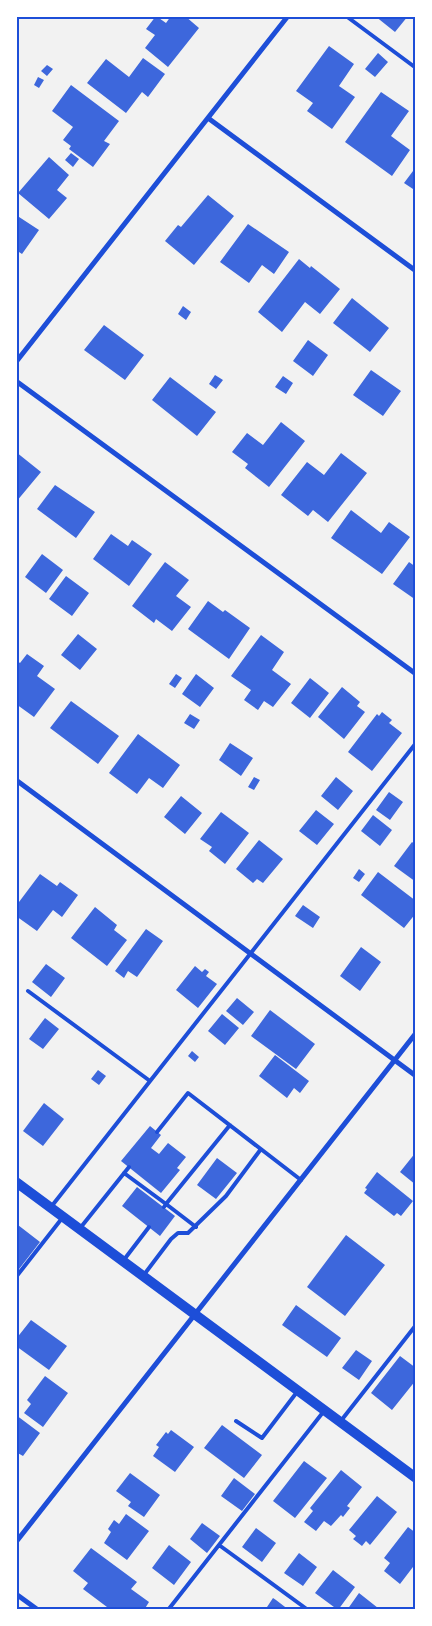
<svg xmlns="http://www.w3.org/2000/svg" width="432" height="1626" viewBox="0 0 432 1626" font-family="'Asap Condensed',sans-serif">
	<rect width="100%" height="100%" fill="#f2f2f2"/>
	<path fill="#3d67dc" d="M156,16L166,23L171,16H185L199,28L168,67L145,48L155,35L146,29Z
		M375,16H408L395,32Z
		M329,46L354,64L339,86L355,97L332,129L307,111L313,103L296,91Z
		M378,53L388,62L375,77L365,69Z
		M143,58L165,74L148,97L142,92L126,113L87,83L106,59L129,77Z
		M47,65L53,69L47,76L41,71Z
		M38,77L44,80L39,88L34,85Z
		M71,85L119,121L104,141L110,144L93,167L69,149L71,146L63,140L73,127L52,111Z
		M381,92L409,111L391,136L410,150L392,176L345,142Z
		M71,153L79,159L73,167L65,160Z
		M49,157L69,175L57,190L67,198L49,219L18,193Z
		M416,167V191L404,183Z
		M208,195L234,216L194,265L165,241L178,225L181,227Z
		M16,215L39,230L22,254L16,250Z
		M248,224L289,252L274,274L262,265L249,283L220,262Z
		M299,259L310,268L311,266L340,289L320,314L305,302L282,332L258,312Z
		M352,298L389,328L370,352L333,323Z
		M183,306L191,312L186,320L178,314Z
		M104,325L144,355L125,380L84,350Z
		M308,340L328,355L313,376L293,361Z
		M371,370L401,391L383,416L353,395Z
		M215,375L223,380L216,389L209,384Z
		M283,376L293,383L286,394L275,387Z
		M170,377L216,412L197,436L152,400Z
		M281,422L305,441L269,487L245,468L248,464L232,452L247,433L263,445Z
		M16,452L41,472L16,502Z
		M341,453L367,473L328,522L313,510L308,516L281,495L307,462L324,475Z
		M55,485L95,512L76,538L37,509Z
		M351,510L381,533L389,522L410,537L382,574L331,538Z
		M111,534L128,546L132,540L152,554L129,586L93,559Z
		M42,554L63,570L46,593L25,577Z
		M165,562L189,580L176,596L191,607L172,631L156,619L154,623L132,606Z
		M409,562L416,567V600L393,584Z
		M66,576L89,593L72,616L49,599Z
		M208,601L223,612L225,610L250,628L229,659L188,629Z
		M78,634L97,649L80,670L61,655Z
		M261,635L284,652L272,670L291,684L273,707L264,701L258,710L244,700L251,690L231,676Z
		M27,654L44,666L37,676L55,689L34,717L16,704V660L20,663Z
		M176,674L182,678L175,688L169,684Z
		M196,674L214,688L200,707L182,694Z
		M310,678L329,693L310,718L291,703Z
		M342,687L360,702L357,706L365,712L344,739L318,717Z
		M71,701L119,736L98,764L50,728Z
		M382,712L392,720L389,723L402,733L372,771L348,752L377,714L379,716Z
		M190,714L200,720L194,729L184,723Z
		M138,734L180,765L163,788L149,778L137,794L109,773Z
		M230,743L253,758L241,776L219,760Z
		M254,777L260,780L254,790L248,787Z
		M336,777L353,791L338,810L321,796Z
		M389,792L403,802L390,820L376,810Z
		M181,796L202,813L185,834L164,817Z
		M316,810L334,824L317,845L299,831Z
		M221,812L249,833L225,864L209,851L212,847L200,839Z
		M373,815L392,830L380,846L361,831Z
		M259,840L283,859L263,883L257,879L253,883L236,869Z
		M412,842L416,845V882L394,866Z
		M359,869L365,874L359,882L353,878Z
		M378,872L416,901V913L404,928L361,895Z
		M40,874L57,886L60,882L78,895L62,917L53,910L37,931L16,916V906Z
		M303,905L320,917L313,928L295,916Z
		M95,907L117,925L114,930L127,940L107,966L71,938Z
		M146,929L163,941L137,977L128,971L124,978L115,971Z
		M361,947L381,962L360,991L340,976Z
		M46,964L65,978L51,997L32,982Z
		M195,966L202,972L205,969L209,972L206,976L217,984L198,1008L176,990Z
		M237,998L254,1012L243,1025L226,1011Z
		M270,1010L315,1044L296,1069L251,1036Z
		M222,1014L239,1028L225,1045L208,1031Z
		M45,1018L59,1029L43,1049L29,1039Z
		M192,1051L199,1057L195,1062L188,1056Z
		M275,1055L309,1081L300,1093L294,1088L287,1098L259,1076Z
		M98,1070L106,1076L99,1085L91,1079Z
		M44,1103L64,1119L43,1146L23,1131Z
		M150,1126L161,1135L151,1148L159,1154L168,1143L186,1157L177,1168L180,1170L161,1193L121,1161Z
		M416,1152V1185L400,1172Z
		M217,1158L237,1173L216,1199L197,1185Z
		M377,1172L413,1201L401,1216L397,1213L394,1216L364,1193L367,1189L365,1188Z
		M137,1187L175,1216L160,1236L122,1206Z
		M18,1225L40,1242L16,1273V1227Z
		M346,1235L385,1265L345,1316L307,1287Z
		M296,1305L341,1338L327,1357L282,1325Z
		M31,1320L67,1346L49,1370L16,1346V1339Z
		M356,1350L372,1361L359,1380L342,1368Z
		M400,1356L416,1368L413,1374L416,1377V1380L392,1410L371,1393Z
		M45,1376L68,1393L43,1427L24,1413L31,1404L27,1400Z
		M16,1415L40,1433L23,1456L16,1452Z
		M222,1425L262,1455L244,1478L204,1448Z
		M171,1430L194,1447L175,1472L153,1456L159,1447L156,1445L166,1432L168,1434Z
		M304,1461L327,1478L295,1518L273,1501Z
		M341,1470L362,1487L347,1506L350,1508L343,1517L341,1515L331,1526L324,1521L316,1531L304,1522L313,1511L310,1508Z
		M130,1473L160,1495L144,1517L128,1506L131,1502L116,1491Z
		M234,1478L255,1494L242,1511L221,1496Z
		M377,1496L397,1512L370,1545L366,1541L362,1546L353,1539L356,1536L349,1530Z
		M126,1514L149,1531L127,1560L104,1543L111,1532L108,1529L114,1520L119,1524Z
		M202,1523L220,1536L207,1553L190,1539Z
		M408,1527L416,1533V1563L400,1584L384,1571L390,1563L384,1558Z
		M256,1528L276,1543L262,1562L242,1547Z
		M169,1545L191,1562L174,1585L152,1568Z
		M91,1548L137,1582L131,1589L149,1602L144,1610H111L83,1589L88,1583L73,1571Z
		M299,1553L317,1567L303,1586L284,1573Z
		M333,1570L355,1587L338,1610L315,1593Z
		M359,1593L378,1608L377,1610H347Z
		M273,1598L276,1600L289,1610H265Z"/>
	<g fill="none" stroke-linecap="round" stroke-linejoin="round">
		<path stroke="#1d4ed8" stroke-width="4" d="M346,16L416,68
			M28,991L150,1081
			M157,1132L188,1093L301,1180
			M124,1173L166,1204L230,1125
			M51,1207L416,743
			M164,1207L166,1204L196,1227
			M81,1227L129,1167
			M123,1261L149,1227
			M143,1276L171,1239L178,1233H188L226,1196L261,1149
			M16,1277L63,1217
			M236,1421L262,1438L297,1392
			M340,1422L416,1325
			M219,1545L308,1610
			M168,1610L324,1411"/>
		<path stroke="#1d4ed8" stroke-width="5" d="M208,118L416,271
			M16,362L288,16
			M16,381L416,674
			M16,780L416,1076
			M16,1542L416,1033
			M16,1594L38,1610"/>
		<path stroke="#1d4ed8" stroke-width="10" d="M16,1182L416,1478"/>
	</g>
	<rect width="432" height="1626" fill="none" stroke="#ffffff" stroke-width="35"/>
	<rect x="18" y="18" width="396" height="1590" fill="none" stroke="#1d4ed8" stroke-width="2"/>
</svg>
